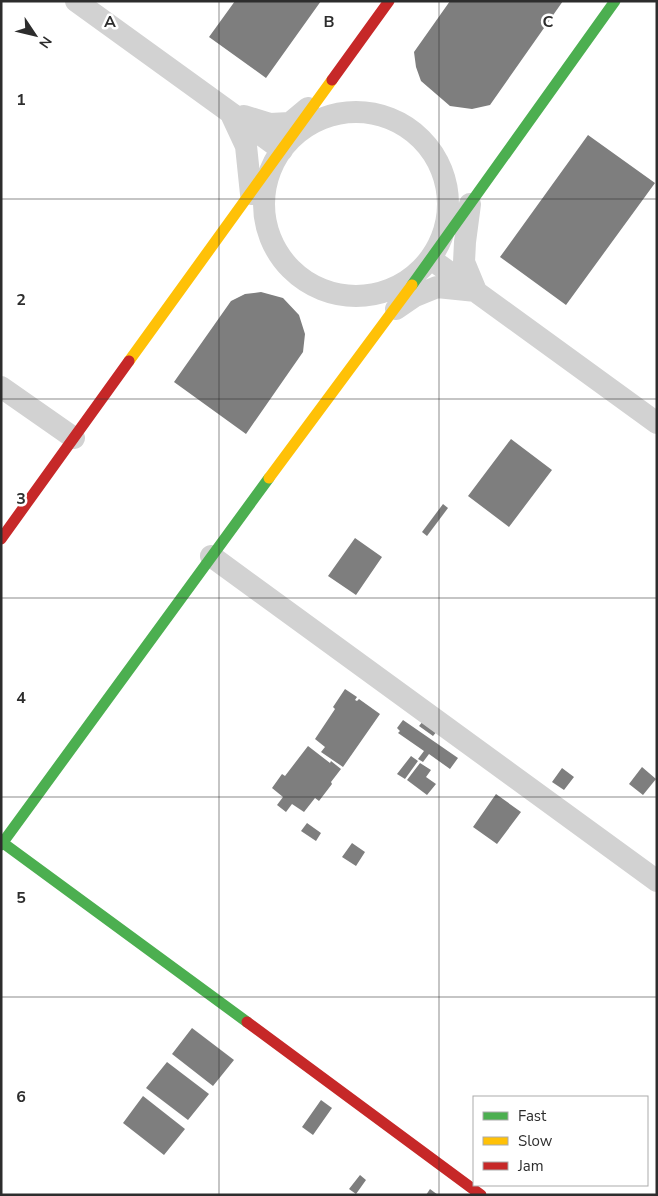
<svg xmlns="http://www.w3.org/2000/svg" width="658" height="1196" viewBox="0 0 658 1196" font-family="'Nunito Sans',sans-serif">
	<rect width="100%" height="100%" fill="#fff"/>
	<path fill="#7e7e7e" d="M235,1H321L266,78L209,37Z
		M450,1H563L490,105L472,109L450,106L421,81L416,67L414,52Z
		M588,135L655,183L566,305L500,257Z
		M261,292L283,298L299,315L305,334L303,352L246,434L174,382L231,301L245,294Z
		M511,439L552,470L509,527L468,496Z
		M443,504L448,508L427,536L422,532Z
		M355,538L382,557L356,595L328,576Z
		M345,689L357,697L355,700L357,701L359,699L380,714L343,767L321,752L325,747L315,739L335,709L333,707Z
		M403,720L458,758L450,769L429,754L423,762L418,759L424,751L398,733L400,731L397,728Z
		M424,720L438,730L433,736L419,726Z
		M308,746L330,763L331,761L341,769L331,782L332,784L319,801L315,798L304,812L292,804L286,812L277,805L283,797L272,788L282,774L285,776Z
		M411,756L418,761L405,779L397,774Z
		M420,763L431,770L426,777L436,784L427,795L407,780Z
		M642,767L656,779L643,795L629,784Z
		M562,768L574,777L564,790L552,782Z
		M496,794L521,812L497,844L473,827Z
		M307,823L321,833L316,841L301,831Z
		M352,843L365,852L356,866L342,857Z
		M192,1028L234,1060L213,1086L172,1054Z
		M167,1062L209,1094L188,1120L146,1088Z
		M143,1096L185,1129L164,1155L123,1123Z
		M321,1100L332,1108L313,1135L302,1127Z
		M360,1175L366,1180L356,1194L349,1189Z
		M430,1189L438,1195H426Z"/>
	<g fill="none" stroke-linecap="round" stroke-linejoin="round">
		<path stroke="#d2d2d2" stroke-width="22" d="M76,1L282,150
			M264 204a92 92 0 1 1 184 0a92 92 0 1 1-184 0Z
			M232,116L246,146L251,194
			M244,116L270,124L290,123L308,108
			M431,259L657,423
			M396,309L415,296L437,287L476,291L464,262L465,242L470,204
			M1,387L74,438
			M211,556L657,881"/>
		<path stroke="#4caf50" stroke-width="11" d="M412,285L615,1
			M3,843L247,1022
			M1,845L269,478"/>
		<path stroke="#ffc107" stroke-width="11" d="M129,361L332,80
			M269,478L412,285"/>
		<path stroke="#c62828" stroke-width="11" d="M332,80L389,1
			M1,539L129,361
			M247,1022L481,1195"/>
	</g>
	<path fill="none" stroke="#2d2d2d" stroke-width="1" stroke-opacity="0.55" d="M219,1V1195M439,1V1195M1,199H657M1,399H657M1,598H657M1,797H657M1,997H657"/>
	<g font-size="16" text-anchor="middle" font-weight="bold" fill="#2d2d2d" stroke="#fff" stroke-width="5" stroke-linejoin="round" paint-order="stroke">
		<text x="110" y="27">A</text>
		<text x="329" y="27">B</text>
		<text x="548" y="27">C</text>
		<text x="21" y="105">1</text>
		<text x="21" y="305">2</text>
		<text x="21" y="504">3</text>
		<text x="21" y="703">4</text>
		<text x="21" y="903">5</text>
		<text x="21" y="1102">6</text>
	</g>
	<rect width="658" height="1196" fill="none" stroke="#2d2d2d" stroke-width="5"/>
	<rect x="473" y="1096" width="175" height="90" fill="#ffffff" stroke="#ababab"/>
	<rect x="483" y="1112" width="25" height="8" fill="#4caf50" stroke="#ababab"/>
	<text x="518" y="1121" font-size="15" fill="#2d2d2d">Fast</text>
	<rect x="483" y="1137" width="25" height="8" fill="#ffc107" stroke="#ababab"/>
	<text x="518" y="1146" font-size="15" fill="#2d2d2d">Slow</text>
	<rect x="483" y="1162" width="25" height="8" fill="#c62828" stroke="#ababab"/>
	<text x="518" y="1171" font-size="15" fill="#2d2d2d">Jam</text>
	<g transform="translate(35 35) rotate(125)" stroke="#ffffff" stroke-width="4" paint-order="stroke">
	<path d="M0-4L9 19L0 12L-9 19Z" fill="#2d2d2d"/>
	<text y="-8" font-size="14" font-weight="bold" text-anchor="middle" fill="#2d2d2d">N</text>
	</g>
</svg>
